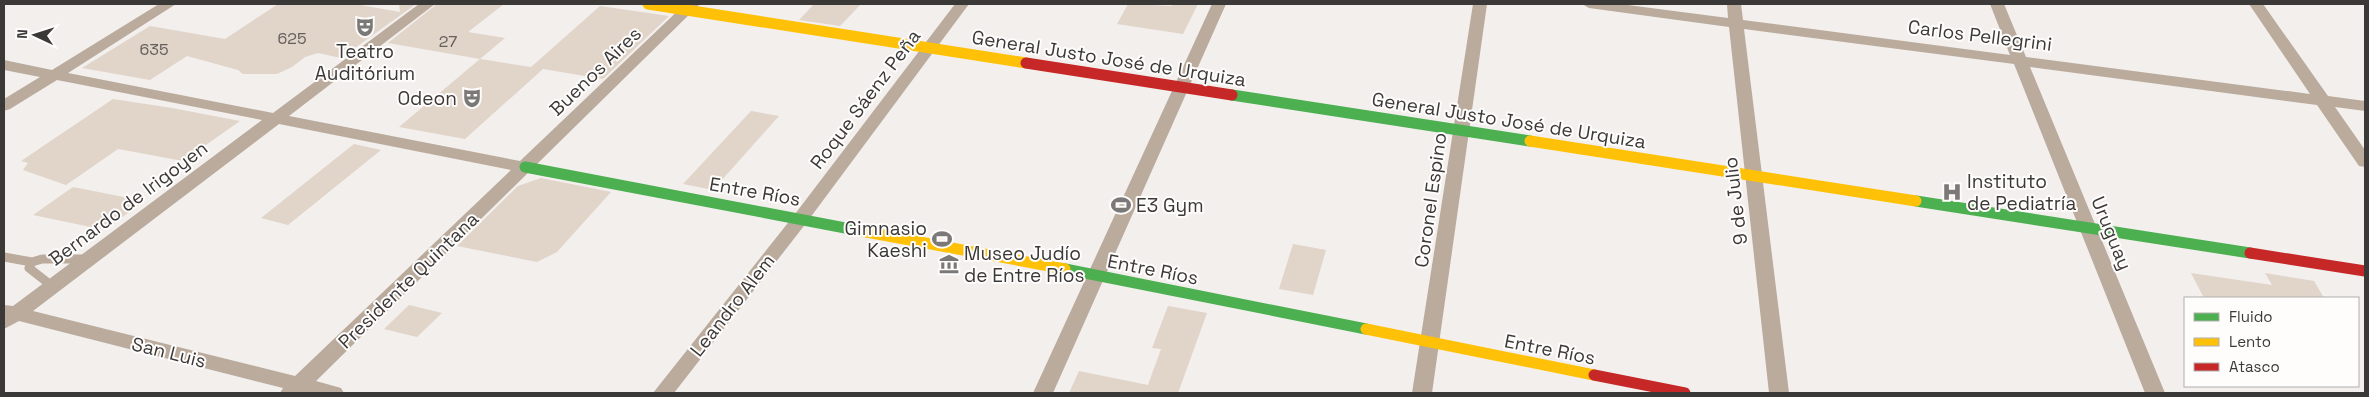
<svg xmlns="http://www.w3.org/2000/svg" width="2369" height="397" viewBox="0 0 2369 397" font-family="'Space Grotesk',sans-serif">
	<rect width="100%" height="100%" fill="#f2efed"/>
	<path fill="#e1d4c9" d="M278,4H355L400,12L399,4H416L341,58L318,53L305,57L292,67L277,74H243L238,70L187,56L150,80L82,68L150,26L225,39Z
		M437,4H504L468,32L505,38L480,59L388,43Z
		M814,4H861L840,26L799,20Z
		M1128,4L1172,6L1173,4H1198L1183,34L1117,24Z
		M600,6L669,16L603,79L543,69L465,139L399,127L480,59L531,67Z
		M113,99L172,108L240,121L183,161L118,149L66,185L23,170L28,163L21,161Z
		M751,111L779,116L713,190L683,184Z
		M354,144L381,150L288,225L261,218Z
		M541,178L611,192L557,252L537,262L457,246L518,186Z
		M73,187L144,201L105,230L33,215Z
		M1293,244L1326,250L1313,295L1279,289Z
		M2191,273L2272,285L2265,273L2314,281L2324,298H2204Z
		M409,305L442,313L417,337L384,329Z
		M1168,306L1207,313L1178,393H1069L1079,371L1148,385L1161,349L1152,348Z"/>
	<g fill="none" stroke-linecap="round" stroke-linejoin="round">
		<path stroke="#baab9d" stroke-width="9" d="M4,257L32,262
			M52,286L29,268L32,262L42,259H87"/>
		<path fill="#baab9d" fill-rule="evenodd" d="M159,4H176L68,73L273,113L419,4H435L289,116L520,161L685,4H700L316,381L341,388L344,393H280L283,388L19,321L4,329V305L13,306L262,120L57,80L10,109L4,111V99L40,77L4,70V60L52,70ZM279,124L511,170L295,376L33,311Z
			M955,4H969L807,222L674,393H653L795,214Z
			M1212,4H1226L1053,393H1033Z
			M1473,4H1487L1432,393H1412Z
			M1582,4H1620L1728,18L1727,4H1741L1743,20L2010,55L1990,4H2004L2026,57L2310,94L2249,4H2263L2328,96L2365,101V111L2335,107L2365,150V167L2359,166L2317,105L2030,67L2165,393H2145L2014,64L1744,29L1789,393H1769L1729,27L1589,8Z"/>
		<path stroke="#4caf50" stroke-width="11" d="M1232,95L1530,141
			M525,167L861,231
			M1916,201L2250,253
			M1065,269L1366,329"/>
		<path stroke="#ffc107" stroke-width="11" d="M648,4L1026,63
			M1530,141L1916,201
			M861,231L1065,269
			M1366,329L1594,375"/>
		<path stroke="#c62828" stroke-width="11" d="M1026,63L1232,95
			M2250,253L2365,271
			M1594,375L1685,393"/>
	</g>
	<defs>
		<symbol id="theatre-bare" viewBox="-9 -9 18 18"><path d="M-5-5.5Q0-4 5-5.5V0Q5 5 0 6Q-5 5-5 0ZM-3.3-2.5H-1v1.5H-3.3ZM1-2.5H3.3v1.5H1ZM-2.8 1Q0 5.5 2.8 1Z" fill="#7b7977" stroke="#fefdfc" stroke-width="2.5" paint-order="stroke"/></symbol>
		<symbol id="hospital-bare" viewBox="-9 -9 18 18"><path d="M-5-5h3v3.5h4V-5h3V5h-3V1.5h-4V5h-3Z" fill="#7b7977" stroke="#fefdfc" stroke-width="2.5" paint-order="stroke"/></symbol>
		<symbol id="stadium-bare" viewBox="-9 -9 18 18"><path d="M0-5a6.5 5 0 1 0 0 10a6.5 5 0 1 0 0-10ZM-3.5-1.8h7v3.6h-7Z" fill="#7b7977" stroke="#fefdfc" stroke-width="2.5" paint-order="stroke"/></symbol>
		<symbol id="museum-bare" viewBox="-9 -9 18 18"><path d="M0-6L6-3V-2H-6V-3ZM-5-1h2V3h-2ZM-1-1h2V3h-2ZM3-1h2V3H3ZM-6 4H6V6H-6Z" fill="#7b7977" stroke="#fefdfc" stroke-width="2.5" paint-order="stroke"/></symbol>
	</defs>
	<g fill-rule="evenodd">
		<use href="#theatre-bare" x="351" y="13" width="28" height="28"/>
		<use href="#theatre-bare" x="458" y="84" width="28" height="28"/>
		<use href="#hospital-bare" x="1938" y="178" width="28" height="28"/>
		<use href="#stadium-bare" x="1107" y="191" width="28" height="28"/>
		<use href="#stadium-bare" x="928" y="225" width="28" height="28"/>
		<use href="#museum-bare" x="935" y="250" width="28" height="28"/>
	</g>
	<g text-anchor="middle" stroke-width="4" stroke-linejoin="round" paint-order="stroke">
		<g font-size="16" fill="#64605c">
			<text x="292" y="44">625</text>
			<text x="448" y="47">27</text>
			<text x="154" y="55">635</text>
		</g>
		<g font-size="19" fill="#3b3938" stroke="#fefdfc">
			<text transform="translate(1980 35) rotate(7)" y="7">Carlos Pellegrini</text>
			<text transform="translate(1109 58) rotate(9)" y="7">General Justo José de Urquiza</text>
			<text transform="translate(595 71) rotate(-44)" y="7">Buenos Aires</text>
			<text transform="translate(865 99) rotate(-53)" y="7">Roque Sáenz Peña</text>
			<text transform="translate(1509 120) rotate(9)" y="7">General Justo José de Urquiza</text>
			<text transform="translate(755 191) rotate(10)" y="7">Entre Ríos</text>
			<text transform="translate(1430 200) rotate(-82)" y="7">Coronel Espino</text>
			<text transform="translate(1735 201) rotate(-97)" y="7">9 de Julio</text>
			<text transform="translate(128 203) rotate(-37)" y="7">Bernardo de Irigoyen</text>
			<text transform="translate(2112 233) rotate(68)" y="7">Uruguay</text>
			<text transform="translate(1153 269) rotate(11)" y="7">Entre Ríos</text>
			<text transform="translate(408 280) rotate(-44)" y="7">Presidente Quintana</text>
			<text transform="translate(732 305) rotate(-52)" y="7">Leandro Alem</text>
			<text transform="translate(1550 349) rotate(11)" y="7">Entre Ríos</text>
			<text transform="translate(169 352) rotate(14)" y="7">San Luis</text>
		</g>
		<g font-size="19" fill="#3b3938" stroke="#fefdfc" text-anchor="start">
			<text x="365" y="58" text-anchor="middle">Teatro<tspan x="365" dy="22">Auditórium</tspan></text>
			<text x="457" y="105" text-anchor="end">Odeon</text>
			<text x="1967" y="188">Instituto<tspan x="1967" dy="22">de Pediatría</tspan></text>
			<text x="1136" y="212">E3 Gym</text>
			<text x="927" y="235" text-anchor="end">Gimnasio<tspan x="927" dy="22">Kaeshi</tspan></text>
			<text x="964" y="260">Museo Judío<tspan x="964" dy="22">de Entre Ríos</tspan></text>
		</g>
	</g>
	<rect width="2369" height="397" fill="none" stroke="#3b3938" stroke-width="10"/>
	<rect x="2184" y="297" width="175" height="90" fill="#fefdfc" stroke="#b0afae"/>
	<rect x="2194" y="313" width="25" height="8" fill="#4caf50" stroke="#b0afae"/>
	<text x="2229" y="322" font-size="15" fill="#3b3938">Fluido</text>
	<rect x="2194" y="338" width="25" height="8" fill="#ffc107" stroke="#b0afae"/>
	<text x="2229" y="347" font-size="15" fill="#3b3938">Lento</text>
	<rect x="2194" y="363" width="25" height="8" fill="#c62828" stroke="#b0afae"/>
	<text x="2229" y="372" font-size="15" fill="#3b3938">Atasco</text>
	<g transform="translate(35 35) rotate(274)" stroke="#fefdfc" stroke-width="4" paint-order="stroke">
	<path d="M0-4L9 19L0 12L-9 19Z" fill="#3b3938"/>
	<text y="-8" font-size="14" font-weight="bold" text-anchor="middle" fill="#3b3938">N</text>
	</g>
</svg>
